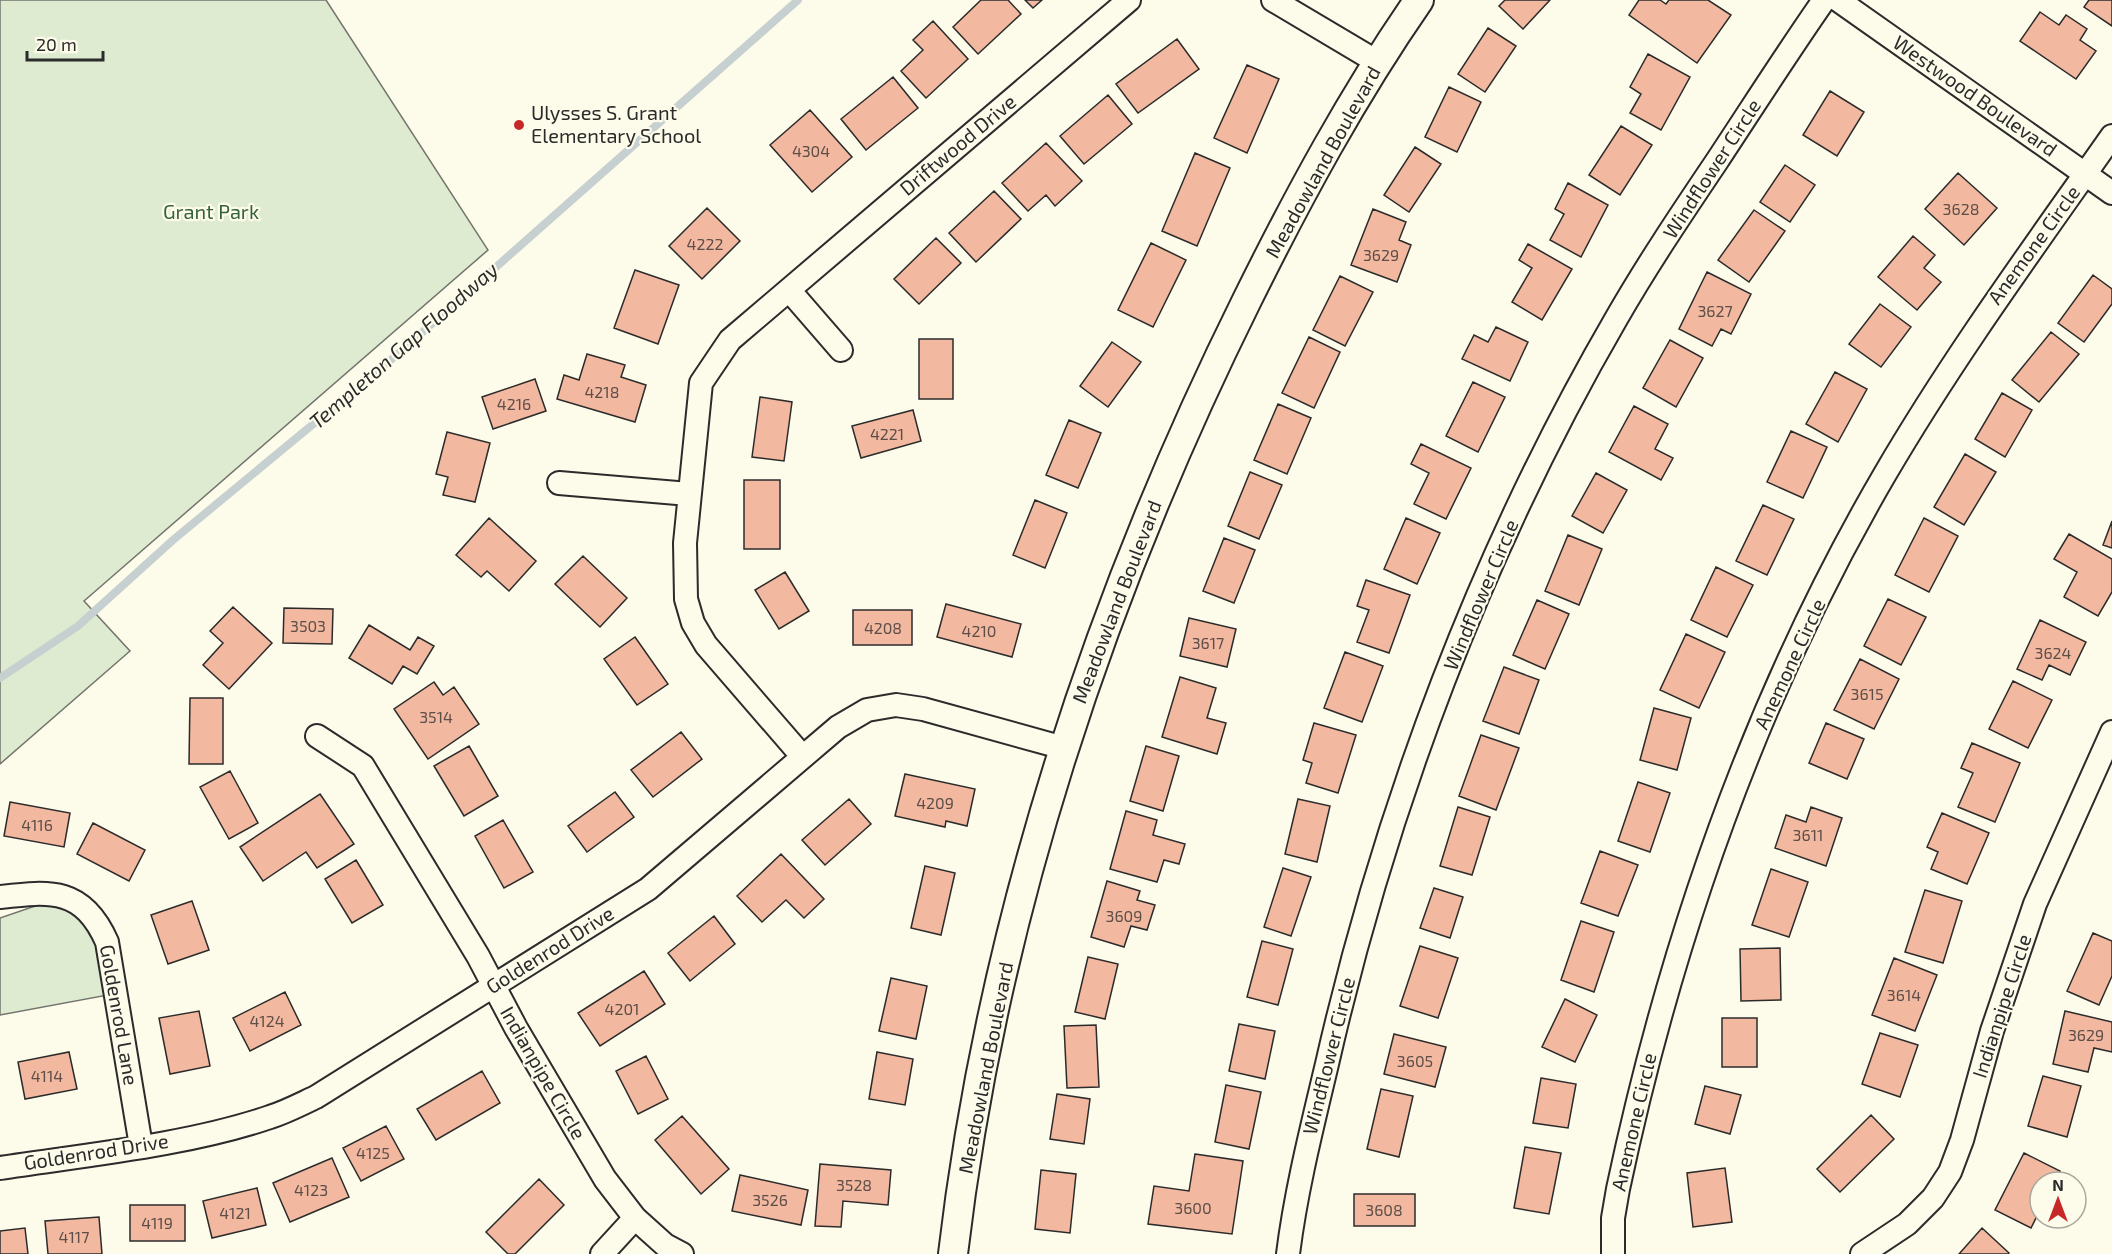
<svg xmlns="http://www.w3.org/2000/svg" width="2112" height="1254" viewBox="0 0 2112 1254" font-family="'Exo 2',sans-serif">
	<rect width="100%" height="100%" fill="#fdfbea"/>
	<path fill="#deebd1" stroke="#74746e" stroke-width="1.5" d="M0,0H326L488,250L84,601L130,651L0,764Z
		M38,905L57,906L79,913L98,944L108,995L0,1015V918Z"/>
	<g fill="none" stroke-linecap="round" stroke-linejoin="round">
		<path stroke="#c7d0d0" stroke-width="8" d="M0,678L78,626L173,540L392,359L798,0"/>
	</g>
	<path fill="#f2b8a0" stroke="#2b2b2b" stroke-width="1.5" d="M981,0H1008L1021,14L978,54L953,27Z
		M1025,0H1042L1033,8Z
		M1505,0H1550L1523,29L1499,6Z
		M1639,0H1660L1666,4L1669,0H1708L1731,15L1697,63L1629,15Z
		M2089,0H2112V26L2084,7Z
		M2040,12L2059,25L2066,15L2087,29L2080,40L2096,51L2076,79L2020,41Z
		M933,21L968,59L926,98L901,71L923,50L913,40Z
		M1488,28L1516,46L1485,92L1458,74Z
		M1177,39L1199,69L1138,113L1116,84Z
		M1648,54L1690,77L1661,130L1630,113L1641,94L1630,87Z
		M1247,65L1279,79L1247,153L1214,138Z
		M893,77L918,108L866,150L841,119Z
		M1449,87L1481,102L1457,152L1425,137Z
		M1830,91L1864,112L1837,156L1803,135Z
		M1108,95L1132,124L1084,164L1060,136Z
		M810,110L852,157L812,192L770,145Z
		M1621,126L1652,145L1620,195L1589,175Z
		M1046,143L1082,181L1055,206L1046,195L1028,211L1002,183Z
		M1415,147L1441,164L1409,212L1384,195Z
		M1195,153L1230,168L1197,246L1162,231Z
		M1785,165L1815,185L1790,222L1760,202Z
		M1958,173L1997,208L1964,245L1925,209Z
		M1568,183L1608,205L1581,257L1550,240L1564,214L1555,209Z
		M994,191L1021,219L976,262L949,233Z
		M707,208L740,241L702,279L669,246Z
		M1373,209L1406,222L1399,240L1411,245L1397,282L1351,265Z
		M1754,210L1785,231L1749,282L1718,260Z
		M1913,236L1935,255L1924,268L1941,282L1917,310L1878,277Z
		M936,238L961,263L919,304L894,279Z
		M1151,243L1186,260L1153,327L1118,310Z
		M1528,244L1572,269L1542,320L1512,302L1532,268L1519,260Z
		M635,270L679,285L658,344L614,328Z
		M1707,272L1751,294L1731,334L1721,329L1712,346L1679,329Z
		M2093,275L2112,289V304L2084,342L2058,323Z
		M1340,276L1373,292L1345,346L1313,330Z
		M1880,304L1911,327L1881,367L1849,344Z
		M1496,327L1528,342L1510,381L1462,359L1474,335L1488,342Z
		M2051,332L2079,354L2039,402L2012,380Z
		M1309,337L1340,352L1314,408L1282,393Z
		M919,339H953V399H919Z
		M1670,340L1703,358L1676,407L1643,388Z
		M1112,342L1141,362L1108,407L1080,386Z
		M587,354L625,365L621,377L646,385L635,422L557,399L564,375L579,380Z
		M1835,372L1867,389L1838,442L1806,424Z
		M535,379L546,411L493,429L482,397Z
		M1473,382L1505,397L1478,452L1446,436Z
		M2002,393L2032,410L2005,457L1975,439Z
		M760,397L792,402L784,461L752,457Z
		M1278,404L1311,418L1287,474L1254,460Z
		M1634,406L1668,424L1655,449L1673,458L1661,480L1609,452Z
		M913,410L921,441L861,458L852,426Z
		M1069,420L1101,433L1078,488L1046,475Z
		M1791,431L1827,447L1803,498L1767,482Z
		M447,432L490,443L475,502L443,495L448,477L436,474Z
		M1421,444L1471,468L1446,519L1414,504L1429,473L1411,464Z
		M1965,454L1996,472L1964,525L1934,507Z
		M1250,472L1282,485L1259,539L1228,526Z
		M1596,473L1627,490L1603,533L1572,516Z
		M744,480H780V549H744Z
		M1035,500L1067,513L1045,568L1013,555Z
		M1763,505L1794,519L1767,575L1736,561Z
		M489,518L536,561L509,591L487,571L481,577L456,555Z
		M1406,518L1440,533L1417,584L1384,569Z
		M1924,518L1958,536L1929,592L1895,575Z
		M2112,521V548L2103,545Z
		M2069,534L2112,559V592L2098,616L2064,597L2077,572L2054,559Z
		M1568,535L1602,549L1579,605L1545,591Z
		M1224,538L1255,550L1234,603L1203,591Z
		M583,556L627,598L600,627L555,584Z
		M1716,567L1753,585L1727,637L1691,620Z
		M785,572L809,611L779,629L755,590Z
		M1366,580L1410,595L1389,653L1357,642L1369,610L1357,606Z
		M1888,599L1926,617L1901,665L1864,646Z
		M1537,600L1569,614L1545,669L1513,655Z
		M946,604L1021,624L1012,657L937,637Z
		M233,607L272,643L229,689L203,665L223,643L210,631Z
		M284,608L333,609L332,644L283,643Z
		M853,610H912V645H853Z
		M1189,618L1236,629L1227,667L1180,656Z
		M2040,620L2086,642L2070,675L2049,665L2042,680L2017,669Z
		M369,625L410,650L418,637L434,646L417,674L403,666L392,684L349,658Z
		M1686,634L1725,652L1699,708L1660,690Z
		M635,637L668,684L637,705L604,659Z
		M1345,652L1383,666L1362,722L1324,708Z
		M1860,659L1899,679L1874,729L1834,710Z
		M1504,667L1539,680L1519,734L1483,721Z
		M1180,677L1216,688L1207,718L1226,723L1217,754L1162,737Z
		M2013,681L2052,700L2028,748L1989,729Z
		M434,682L443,695L454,687L479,724L428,759L394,709Z
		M190,698H223V764H189Z
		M1654,708L1691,718L1677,770L1640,760Z
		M1314,723L1356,735L1338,793L1306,783L1312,763L1303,760Z
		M1826,723L1864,739L1847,779L1809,763Z
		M681,732L702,759L653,797L631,770Z
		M1481,735L1519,748L1496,810L1459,796Z
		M1972,743L2020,763L1995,822L1958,807L1973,773L1961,768Z
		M469,746L498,796L464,816L434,766Z
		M1146,746L1179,756L1163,811L1130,801Z
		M230,771L258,823L229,839L200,787Z
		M905,774L975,789L967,826L946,821L945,827L895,816Z
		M1638,782L1670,793L1650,852L1618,841Z
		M615,792L634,817L587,852L568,826Z
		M320,794L354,844L317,868L306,852L263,881L240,847Z
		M849,799L871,824L825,865L802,840Z
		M1298,799L1330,806L1317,862L1285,854Z
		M10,802L70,813L64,847L4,836Z
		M1458,807L1490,817L1472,875L1440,866Z
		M1811,807L1842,818L1826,866L1775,848L1786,815L1806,822Z
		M1126,811L1157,820L1153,835L1185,844L1179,864L1164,860L1157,882L1110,869Z
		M1942,813L1989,833L1967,884L1931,869L1938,852L1927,847Z
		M503,820L533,872L504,888L475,836Z
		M93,823L145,850L129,881L77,854Z
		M1600,851L1638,865L1618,916L1581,903Z
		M781,854L824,899L804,918L786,900L762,922L737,896Z
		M356,860L383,905L352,923L325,879Z
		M925,866L955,873L941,935L911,928Z
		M1283,868L1311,877L1291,936L1264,927Z
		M1771,869L1808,882L1789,937L1752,925Z
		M1107,881L1140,891L1137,900L1155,905L1147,930L1131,926L1124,947L1091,937Z
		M1434,888L1463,897L1450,938L1420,928Z
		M1925,890L1962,901L1943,963L1905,952Z
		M192,901L209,950L168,964L151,915Z
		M714,916L735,944L690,981L668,953Z
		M1581,921L1614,932L1594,992L1561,980Z
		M2093,933L2112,941V976L2099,1005L2067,991Z
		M1262,941L1293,949L1278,1005L1247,997Z
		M1420,946L1458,958L1438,1018L1400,1006Z
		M1780,948L1781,1000L1741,1001L1740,949Z
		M1088,957L1118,964L1105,1019L1075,1012Z
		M1894,958L1937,975L1915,1031L1872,1015Z
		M644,971L665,1004L600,1046L578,1013Z
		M891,978L927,986L916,1039L879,1031Z
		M285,992L301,1025L250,1051L233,1018Z
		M1565,999L1597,1015L1575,1062L1542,1047Z
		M199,1011L210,1066L170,1074L159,1018Z
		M2065,1011L2112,1022V1052L2094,1048L2088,1072L2053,1064Z
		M1722,1018H1757V1067H1722Z
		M1239,1024L1275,1031L1265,1079L1229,1071Z
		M1096,1025L1099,1087L1067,1088L1064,1026Z
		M1880,1033L1918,1045L1900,1097L1862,1084Z
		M1394,1034L1446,1047L1435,1087L1384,1074Z
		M69,1052L77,1089L25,1099L18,1062Z
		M877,1052L913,1059L905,1105L869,1099Z
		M646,1056L668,1099L638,1114L616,1071Z
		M482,1071L500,1103L436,1140L417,1109Z
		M2043,1076L2081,1086L2067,1137L2028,1126Z
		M1541,1078L1576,1084L1568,1128L1533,1123Z
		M1226,1085L1261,1092L1249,1149L1215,1142Z
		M1705,1086L1741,1095L1730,1134L1695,1124Z
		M1381,1089L1413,1096L1399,1157L1367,1149Z
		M1057,1094L1090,1099L1084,1144L1050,1139Z
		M1871,1115L1894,1139L1840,1192L1817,1169Z
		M682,1116L729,1169L701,1194L655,1140Z
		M386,1126L404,1159L361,1181L343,1148Z
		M1525,1147L1561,1153L1549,1214L1514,1208Z
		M2024,1153L2060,1171L2054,1182H2040V1210L2031,1228L1995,1210Z
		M1195,1154L1243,1161L1232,1234L1148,1224L1154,1186L1189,1191Z
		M332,1158L349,1197L290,1222L273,1183Z
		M820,1164L891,1170L888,1205L843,1201L841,1227L815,1226Z
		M1725,1168L1732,1222L1693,1227L1687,1173Z
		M1041,1170L1076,1174L1070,1233L1035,1229Z
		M740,1175L808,1190L801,1225L732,1211Z
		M539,1179L564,1205L515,1254H508L486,1232Z
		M257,1188L266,1225L212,1238L203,1201Z
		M1354,1194H1415V1226H1354Z
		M130,1205H185V1241H130Z
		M99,1217L102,1254H48L45,1221Z
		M25,1228L28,1254H0V1231Z
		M1982,1228L2009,1253L2008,1254H1959Z"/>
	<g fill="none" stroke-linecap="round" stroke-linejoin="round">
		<defs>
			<path id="minor" d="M1273,0L1379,63
				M1838,0L2112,193
				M789,290L841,350
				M559,483L689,494
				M317,736L363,766L478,956L516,1028L605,1179L635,1218L665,1245L682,1254
				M802,756L706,645L693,623L686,599L685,543L701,383L730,340L1129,0
				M0,897C52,891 83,888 107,942L141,1146
				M0,1168C86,1155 188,1145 270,1117C286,1112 301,1104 316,1097L648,889L838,727L867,710L896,705L923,709L1064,748
				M602,1254L635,1218
				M1288,1254C1296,1190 1312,1127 1327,1064C1386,805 1482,550 1616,319C1647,265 1682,213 1717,161C1752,108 1787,53 1824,0
				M1613,1254V1218L1618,1189C1671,939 1756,695 1885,474C1954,356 2034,247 2112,136
				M1862,1254L1907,1224L1933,1198L1950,1172L1962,1140L1992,1031L2035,904L2112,732"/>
			<path id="tertiary" d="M953,1254C992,922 1099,598 1247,300C1298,197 1353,95 1419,0"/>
		</defs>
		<use href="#minor" stroke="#2b2b2b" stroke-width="26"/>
		<use href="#tertiary" stroke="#2b2b2b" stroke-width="32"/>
		<use href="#minor" stroke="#fdfbea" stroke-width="22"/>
		<use href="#tertiary" stroke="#fdfbea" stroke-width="28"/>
	</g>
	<circle fill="#c62828" stroke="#fdfbea" stroke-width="2" cx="519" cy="125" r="6"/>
	<g text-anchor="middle" stroke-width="4.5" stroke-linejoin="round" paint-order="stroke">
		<g font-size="16" fill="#5d4e48">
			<text x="811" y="157">4304</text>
			<text x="1961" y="215">3628</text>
			<text x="705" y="250">4222</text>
			<text x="1381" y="261">3629</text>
			<text x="1715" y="317">3627</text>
			<text x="602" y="398">4218</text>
			<text x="514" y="410">4216</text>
			<text x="887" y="440">4221</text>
			<text x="308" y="632">3503</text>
			<text x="883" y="634">4208</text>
			<text x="979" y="637">4210</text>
			<text x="1208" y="649">3617</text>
			<text x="2053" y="659">3624</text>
			<text x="1867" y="700">3615</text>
			<text x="436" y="723">3514</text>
			<text x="935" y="809">4209</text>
			<text x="37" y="831">4116</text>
			<text x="1808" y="841">3611</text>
			<text x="1124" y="922">3609</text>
			<text x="1904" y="1001">3614</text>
			<text x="622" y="1015">4201</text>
			<text x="267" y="1027">4124</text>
			<text x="2086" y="1041">3629</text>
			<text x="1415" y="1067">3605</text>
			<text x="47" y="1082">4114</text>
			<text x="373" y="1159">4125</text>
			<text x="854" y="1191">3528</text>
			<text x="311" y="1196">4123</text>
			<text x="770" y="1206">3526</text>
			<text x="1193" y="1214">3600</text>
			<text x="1384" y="1216">3608</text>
			<text x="235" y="1219">4121</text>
			<text x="157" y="1229">4119</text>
			<text x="74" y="1243">4117</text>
		</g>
		<g font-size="20" fill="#2b2b2b" stroke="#fdfbea">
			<text transform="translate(1975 96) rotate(35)" y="7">Westwood Boulevard</text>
			<text transform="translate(958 145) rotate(-40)" y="7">Driftwood Drive</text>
			<text transform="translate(1323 162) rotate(-61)" y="7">Meadowland Boulevard</text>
			<text transform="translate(1712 169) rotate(-57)" y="7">Windflower Circle</text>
			<text transform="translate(2034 245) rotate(-54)" y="7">Anemone Circle</text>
			<text transform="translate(1481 595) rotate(-67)" y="7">Windflower Circle</text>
			<text transform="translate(1117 602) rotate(-69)" y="7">Meadowland Boulevard</text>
			<text transform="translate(1790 664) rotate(-65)" y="7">Anemone Circle</text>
			<text transform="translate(550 950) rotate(-32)" y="7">Goldenrod Drive</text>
			<text transform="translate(2002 1006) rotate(-72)" y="7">Indianpipe Circle</text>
			<text transform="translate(119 1015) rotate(80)" y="7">Goldenrod Lane</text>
			<text transform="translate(1329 1056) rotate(-76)" y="7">Windflower Circle</text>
			<text transform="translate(986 1068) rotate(-79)" y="7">Meadowland Boulevard</text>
			<text transform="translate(543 1073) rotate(60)" y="7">Indianpipe Circle</text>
			<text transform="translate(1634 1122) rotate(-77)" y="7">Anemone Circle</text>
			<text transform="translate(96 1152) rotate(-9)" y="7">Goldenrod Drive</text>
		</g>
		<g font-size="20" fill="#2b2b2b" stroke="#fdfbea" text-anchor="start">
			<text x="531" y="120">Ulysses S. Grant<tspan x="531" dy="23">Elementary School</tspan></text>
		</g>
		<g font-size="20" fill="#34623c" stroke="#fdfbea">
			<text x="211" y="219">Grant Park</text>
		</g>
		<g font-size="21" font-style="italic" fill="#2b2b2b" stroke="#fdfbea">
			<text transform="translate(404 346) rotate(-41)" y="7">Templeton Gap Floodway</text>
		</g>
	</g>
	<g transform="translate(2058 1200)"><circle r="28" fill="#fdfbea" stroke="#a9a89e" stroke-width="1.5"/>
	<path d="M0-4.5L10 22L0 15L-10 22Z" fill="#c62828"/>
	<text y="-9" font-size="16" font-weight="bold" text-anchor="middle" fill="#2b2b2b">N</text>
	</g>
	<path d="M27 51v9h76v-9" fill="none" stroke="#2b2b2b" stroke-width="3"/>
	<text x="36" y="51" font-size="18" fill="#2b2b2b" stroke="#fdfbea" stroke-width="4.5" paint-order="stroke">20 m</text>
</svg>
